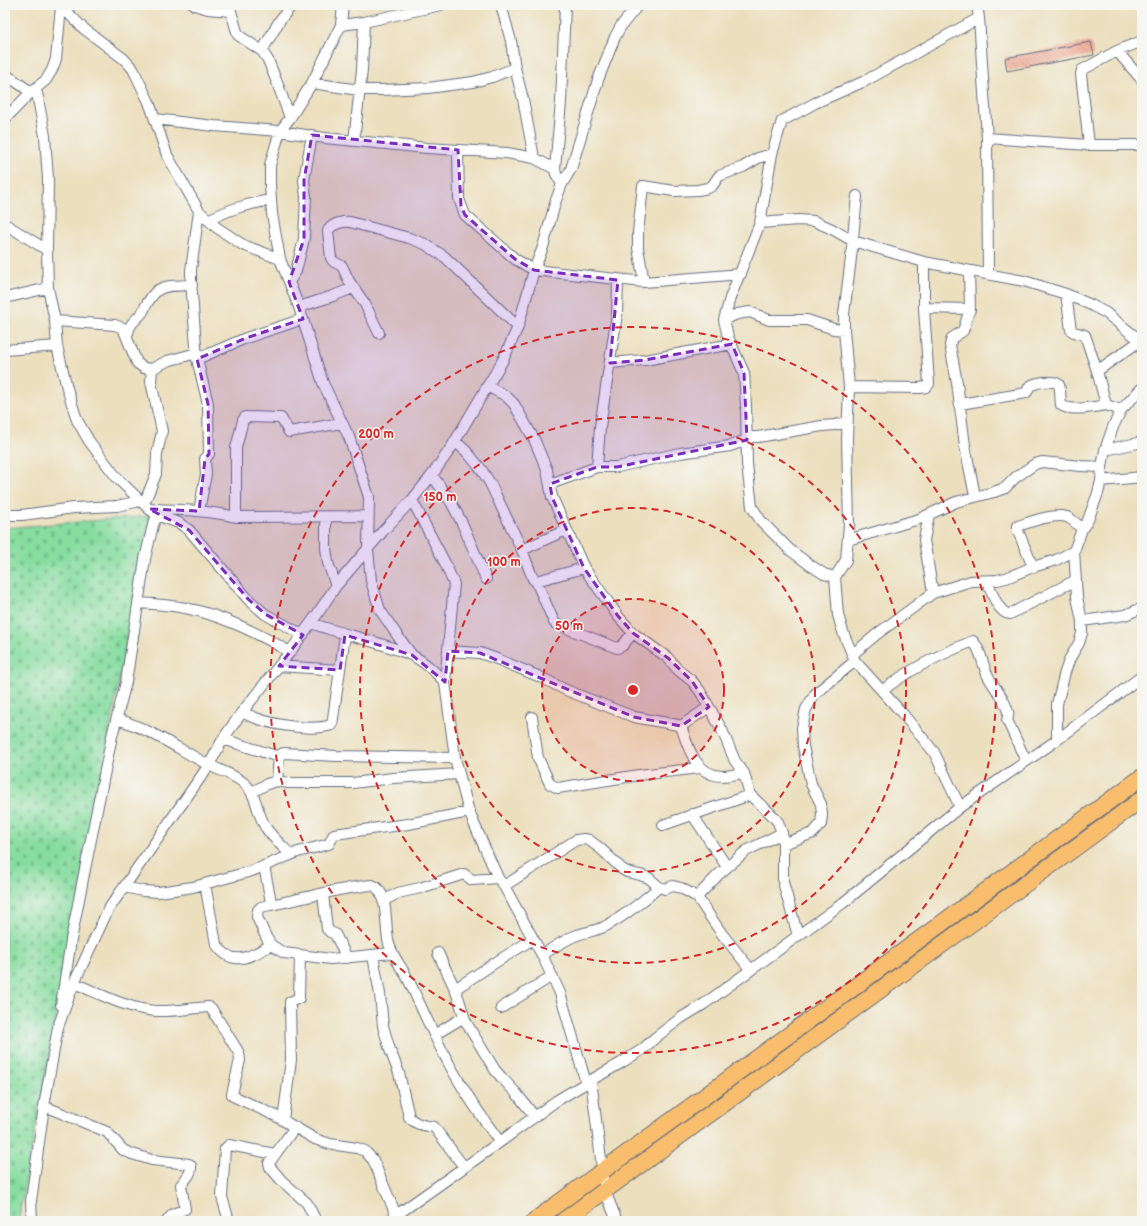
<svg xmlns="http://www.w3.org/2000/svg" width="1147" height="1226" viewBox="0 0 1147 1226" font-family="'Balsamiq Sans',sans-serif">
	<defs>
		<pattern id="cemetery-stones" width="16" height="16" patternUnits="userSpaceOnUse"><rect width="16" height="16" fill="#87dda0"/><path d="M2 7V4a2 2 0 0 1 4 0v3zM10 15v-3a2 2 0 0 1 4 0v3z" fill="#74be8c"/></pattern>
		<pattern id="building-back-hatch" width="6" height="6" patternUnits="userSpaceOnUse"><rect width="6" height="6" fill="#f1aa95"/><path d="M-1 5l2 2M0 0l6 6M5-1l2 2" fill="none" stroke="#c28b7d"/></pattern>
	</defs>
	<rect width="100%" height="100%" fill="#f6f6f2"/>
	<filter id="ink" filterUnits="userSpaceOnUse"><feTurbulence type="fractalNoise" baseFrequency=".025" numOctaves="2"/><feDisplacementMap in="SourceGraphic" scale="8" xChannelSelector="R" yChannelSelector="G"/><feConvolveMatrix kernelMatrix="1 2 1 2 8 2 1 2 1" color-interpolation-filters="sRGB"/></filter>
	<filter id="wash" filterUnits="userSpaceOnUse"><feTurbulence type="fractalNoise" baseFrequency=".012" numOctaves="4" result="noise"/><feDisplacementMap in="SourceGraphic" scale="16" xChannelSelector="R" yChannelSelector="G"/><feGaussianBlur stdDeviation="0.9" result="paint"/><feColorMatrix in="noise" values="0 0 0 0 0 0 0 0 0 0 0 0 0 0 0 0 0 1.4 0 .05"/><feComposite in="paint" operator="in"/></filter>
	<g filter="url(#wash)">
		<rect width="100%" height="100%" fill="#ecdfbe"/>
		<path fill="url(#cemetery-stones)" stroke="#51867f" d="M150,516L20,1210L19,1221H5V528Z"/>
		<g id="blocks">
			<path fill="url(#building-back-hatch)" d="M1091,42L1094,55L1007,71L1005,58Z"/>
		</g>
	</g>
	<g filter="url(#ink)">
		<use href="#blocks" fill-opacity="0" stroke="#646d80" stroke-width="1"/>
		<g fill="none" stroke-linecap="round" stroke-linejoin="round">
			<defs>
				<path id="street" d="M60,5L83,28L124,59L133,69L149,102L167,155L199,211L216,227L243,245L280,259
					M194,5L208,9L231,11
					M229,5L238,35L262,51L268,60L278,85L290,118
					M343,5L341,25L312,83L290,118L280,131L270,165V185L272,214L280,259L299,307L323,383L349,437L369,497L368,549L371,581L380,610L399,638L412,655
					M501,5L511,41L515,68L523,99L534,158
					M977,5L979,18L987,138L988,274
					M341,25L364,22L441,5
					M262,51L280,20L292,5
					M1117,51L1142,80
					M5,74L31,92
					M312,83L359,90H381L428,88L473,82L492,77L515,68
					M36,88L45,136L48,179L47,250
					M5,119L31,92L46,80L52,70L56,59L61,7
					M155,119L214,126L280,131L325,138L427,148L507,153L534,158L555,169L556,174L562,184
					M987,138L1089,145H1142
					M354,141L362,70L364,22
					M1089,145L1081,74L1082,70L1117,51L1142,41
					M458,150L459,199L465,215L515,259L534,270L644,282L741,274
					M555,169L561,102L565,5
					M208,220C230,209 247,204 271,200
					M760,223L798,220L814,221L832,229L853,241L924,262L1024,281L1066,294L1091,305L1106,313L1142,342
					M5,224L47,250L48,288L55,321L57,346L67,388L77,420L89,441L117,478L149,509L159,516L179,523L189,530L248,599L265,614L303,635
					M969,271L970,309L963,331L952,338L950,345L957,383L965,446L975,496
					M289,282L296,271L304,239L306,197L304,180L312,135
					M644,282L638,248V233L643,186L674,191L698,190L708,188L712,186L719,176L743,167L758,158L772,154
					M1066,294L1071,330L1074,332L1085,335L1097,371L1106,405L1121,410
					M5,298L48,288
					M299,307L333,296L353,288
					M924,308L970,309
					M724,320L737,314L750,312L769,320H807L834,329L844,330
					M55,321L115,325L123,328L137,363L144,368L152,369
					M379,333L365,304L349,281L342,266L334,262L331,258L328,231C331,224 343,221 350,222L409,238L425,244L445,257L518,327
					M127,336C128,333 129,328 131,325C134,320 139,317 142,313C156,284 161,286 192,285
					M5,350L57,346
					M197,359L246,338L303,319
					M610,363L645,360L732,344
					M1097,371L1140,341
					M487,386L506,396L514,404L534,439L547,470L552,497L584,568L618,616L633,633L668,658L678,670L692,681L700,691L722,730L735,761L744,773L750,795L771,814L778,822L782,833L783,844V882L798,936
					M849,387L920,388L926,387L929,384L924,308V262
					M960,404L1026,393C1028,391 1028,389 1029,387C1033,382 1056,379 1059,385C1061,390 1060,399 1061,405C1070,412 1094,407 1106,405
					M747,437H758L822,426L835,425L847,422
					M455,441L467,452L481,469L490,483L522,550L533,579L536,581L584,568
					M1105,450L1142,442
					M597,467L600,427L617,314L618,280
					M432,475L451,502L462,523L486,579
					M1101,481L1142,477
					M550,484L597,467H617L680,453L730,446L747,440
					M412,500L445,563L454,584L445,682
					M144,504L156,474L157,454L162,431L151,382L152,369L167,361L197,353
					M149,509C179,510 208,510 236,517L368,516
					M199,511L206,474L205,459L209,454L208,404L197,359L191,281V270L199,211
					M5,515H22L74,508L117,506L140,501
					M929,515L924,540L933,593
					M236,517V448L243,420L245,417L281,418L289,432L342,423
					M326,517V548L328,563L336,586
					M848,540L919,519L956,502L994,492L1005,488L1016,477L1035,464L1042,462L1081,466L1102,467
					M522,550L566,530
					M1033,567L1018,531V526C1030,522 1054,513 1067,517C1072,519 1078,525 1082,529
					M835,577L846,560L849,524L847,439L849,387L844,330V314L851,258L857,196
					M536,581L554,622L556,624L617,648L622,646L633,633
					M987,581C991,590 998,614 1010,614L1076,580
					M138,603C154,604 170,605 185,608C219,614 260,634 290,652
					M1082,621L1125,615L1142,608
					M311,623C343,635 380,641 411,655C424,661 435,672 445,682L455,758L469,812L498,878L504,886L542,955L560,993L586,1083
					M448,651L480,653L497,659L538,676L566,690L634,717L678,725L681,726C688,747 695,775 722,776C729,776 737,774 744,773
					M852,655L877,634L933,593L971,581L997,580L1006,578L1033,567L1056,560L1074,551
					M279,666L340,670
					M882,691C909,669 941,654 973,641C982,651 982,665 988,676C994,688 1005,698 1008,712C1009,715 1008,717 1007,720L1026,761
					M242,712C264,724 308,732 332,725L345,635
					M532,717L538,758L550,784L558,788L639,775L700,768
					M117,719C150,729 177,748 207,764C220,771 234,774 245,784C257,795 257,814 266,828C273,838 283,847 291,855
					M681,726L709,707
					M223,739L279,757
					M1057,740V704L1065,672L1070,658L1079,643L1082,633V621L1077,597L1074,551L1082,529L1088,520L1098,493L1101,481L1102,467L1105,450L1113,427L1121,410L1142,388
					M277,781L288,783H353L393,778L459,774
					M252,792L267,784L277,781L279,757L281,754L284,753L336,756L455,758
					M960,807L934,752L902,713L855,661L843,632L838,615L835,577L824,574L810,565L790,550L761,521L752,507L747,464L746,405L744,373L728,337L724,320L730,298L760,223L772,154L782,121L815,103L865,81L979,18
					M692,814L727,867
					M663,825L750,795
					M783,844L813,833L821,824L822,815L821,804L811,784L803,746L802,728L806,709L815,694L855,661
					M264,866L271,902L270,905L261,907L258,910L257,917L266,937L271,945L284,953L331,959L392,953
					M205,884L216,944C233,969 251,956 271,945
					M504,886L576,840L584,839L589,840L601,849L622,869L627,872L640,875L649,878L659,887L665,889L673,886L681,888L697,897L722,934L751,970
					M124,887L143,891L159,892L193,887L252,871L298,852L329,844L334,834L408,824L469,812
					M323,894L327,929L330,932L335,934L347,958
					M697,897L718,875L746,851L782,833
					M383,901L398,893L420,888L464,874L472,880L498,878
					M270,905C304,899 337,888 372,885C390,891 384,928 389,944C393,958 404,970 410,983C424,1013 437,1043 453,1071C467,1096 483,1119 500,1142
					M438,953C445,969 454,984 459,1000C462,1008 463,1016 467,1024L495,1070L502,1078L517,1094L535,1117
					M542,955C553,948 564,940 577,935C586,932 595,931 604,927C625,916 642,902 659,887
					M373,956L380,994L383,1026L390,1050L399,1073L409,1117C416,1125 424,1125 434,1127L464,1167
					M74,983C100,994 128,1009 156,1011C174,1012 191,1008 209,1007L211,1008L239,1053L240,1060L232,1094L233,1096L274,1115L315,1139L330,1144L357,1148L365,1151L373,1160L396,1215
					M455,989L493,964L533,939
					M61,1005L71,940L84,874L112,736L126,682L145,559L153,525L155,520L159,516
					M501,1008L552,976
					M434,1035L464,1017
					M591,1080L605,1191L617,1221
					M44,1106L107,1132L123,1150L132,1154L152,1160L189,1164L191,1166C192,1174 186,1178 181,1185L185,1209L173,1214L167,1221
					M283,1120L291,1060L290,1002L299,998L300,955
					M295,1127L269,1163L270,1167L282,1181L307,1203L316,1221
					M32,1221L31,1201L44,1106L58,1027L74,983L108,910L209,765L223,739L242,712L290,652L318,613L336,586L383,531L412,500L432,475L451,448L478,402L503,360L518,327L534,270L543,247L556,200L562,184L571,169L598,80L615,37L621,26L638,5
					M229,1221L222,1197L225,1149L229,1145L275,1154
					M388,1221L500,1142L556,1101L586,1083L621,1063L643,1049L656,1037L681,1018L704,1004L843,903L960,807L1057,740L1142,676"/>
				<path id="primary" d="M534,1221L1142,777
					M563,1221L1142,799"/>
			</defs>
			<use href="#street" stroke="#646d80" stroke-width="12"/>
			<use href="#primary" stroke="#646d80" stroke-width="18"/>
			<use href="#street" stroke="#fff" stroke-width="10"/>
			<use href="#primary" stroke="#f9be6d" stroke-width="16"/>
		</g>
	</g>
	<path fill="#7b2cbf" fill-opacity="0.2" stroke="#7b2cbf" stroke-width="3" stroke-dasharray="8 5" stroke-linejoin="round" d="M312,135L458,150L461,206L465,215L515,259L534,270L618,280L610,363L645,360L732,344L744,373L747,440L617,467H597L550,484L552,497L584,568L618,616L633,633L668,658L692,681L709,707L681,726L634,717L480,653L448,651L445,682L412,655L345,635L340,670L279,666L303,635L265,614L248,599L189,530L149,509L199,511L205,459L209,454L208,404L197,359L246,338L303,319L289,282L304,239V180Z"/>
	<circle cx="633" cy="690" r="91" fill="#d62828" fill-opacity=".12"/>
	<g fill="none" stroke="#d62828" stroke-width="2" stroke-dasharray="7 5">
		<circle cx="633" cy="690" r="91"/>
		<circle cx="633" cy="690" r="182"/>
		<circle cx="633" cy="690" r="273"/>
		<circle cx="633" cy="690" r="363"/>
	</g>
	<circle cx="633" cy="690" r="6" fill="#d62828" stroke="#f6f6f2" stroke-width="2"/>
	<g font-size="12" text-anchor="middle" font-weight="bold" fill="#d62828" stroke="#f6f6f2" stroke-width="3" stroke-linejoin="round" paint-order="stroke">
		<text x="376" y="438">200 m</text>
		<text x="440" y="501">150 m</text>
		<text x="504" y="566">100 m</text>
		<text x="569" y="630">50 m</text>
	</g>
	<rect width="1147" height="1226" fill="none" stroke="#f6f6f2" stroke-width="20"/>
</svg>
